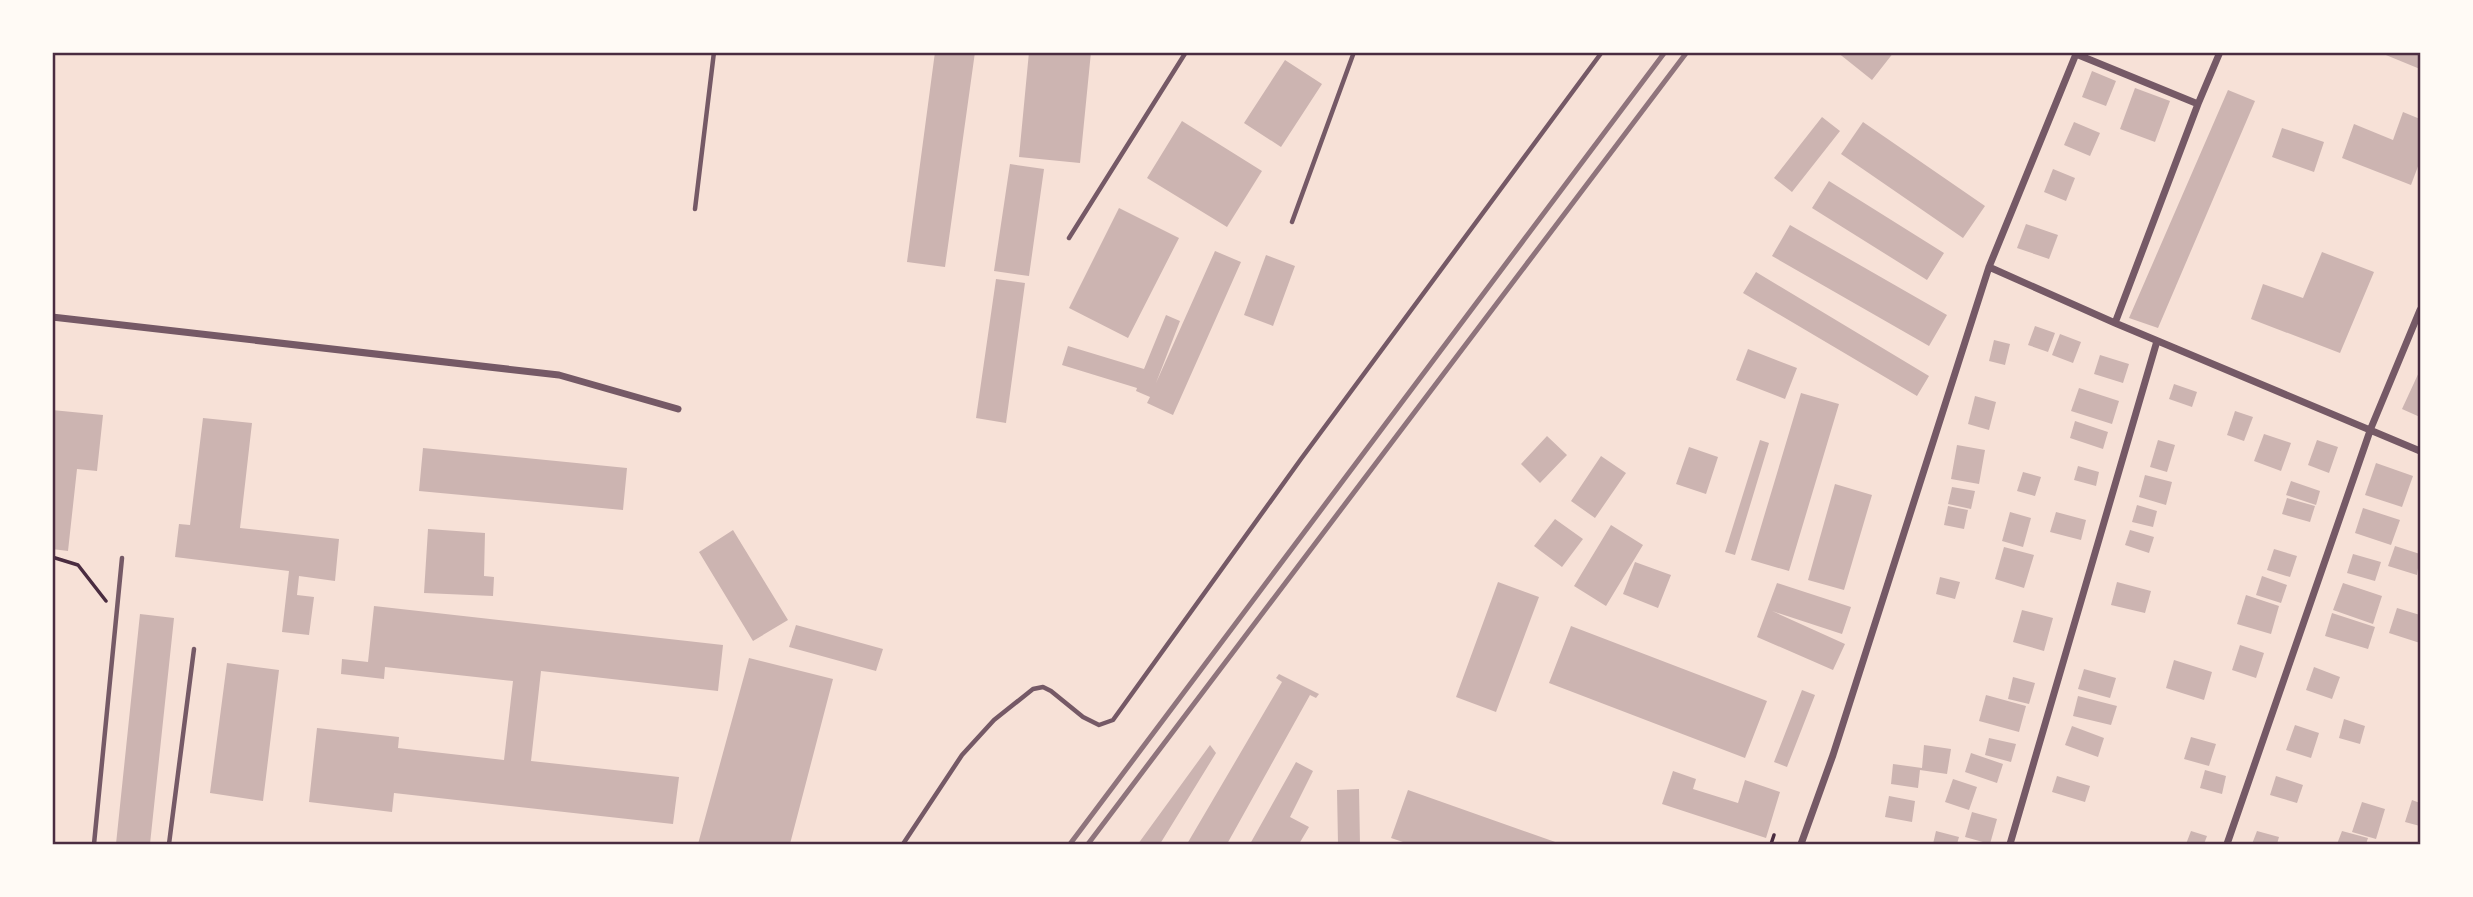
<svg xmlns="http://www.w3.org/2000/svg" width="2473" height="897" viewBox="0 0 2473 897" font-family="'PT Sans Narrow',sans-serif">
	<rect width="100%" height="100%" fill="#f7e1d7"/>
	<path fill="#ccb4b1" d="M935,52H975L945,267L907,262Z
		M1029,52H1091L1080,163L1019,157Z
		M1837,52H1894L1872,80Z
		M2381,52H2420V69L2381,53Z
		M1285,60L1322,84L1281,147L1244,123Z
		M2092,71L2116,81L2106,106L2082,97Z
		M2135,88L2170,101L2155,142L2120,129Z
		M2228,90L2255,101L2158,328L2129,318Z
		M2403,112L2420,119V161L2411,185L2342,158L2354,124L2393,140Z
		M1822,117L1840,131L1792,192L1774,178Z
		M1182,121L1262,171L1227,227L1147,178Z
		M1863,122L1985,206L1963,238L1841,154Z
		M2074,122L2100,133L2090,156L2064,145Z
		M2282,128L2324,142L2314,172L2272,157Z
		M1010,164L1044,169L1029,276L994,271Z
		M2053,169L2075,178L2066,201L2044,192Z
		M1829,181L1944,253L1927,280L1812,208Z
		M1119,208L1179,238L1128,338L1069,308Z
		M2026,224L2058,235L2049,259L2017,248Z
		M1790,225L1947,315L1929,346L1772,256Z
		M1215,251L1241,262L1173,415L1147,403L1150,397L1136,391L1137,388L1062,365L1068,346L1144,369L1166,315L1180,321L1156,383Z
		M2322,252L2374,272L2340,353L2251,319L2263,284L2303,298Z
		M1266,255L1295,266L1273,326L1244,315Z
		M1756,272L1929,376L1917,396L1743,293Z
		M996,279L1025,283L1006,423L976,418Z
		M2035,326L2055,333L2048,352L2028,345Z
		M2060,334L2081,342L2073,363L2052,355Z
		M1994,340L2010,344L2005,365L1989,361Z
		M1748,349L1797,368L1785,399L1736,380Z
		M2100,355L2129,364L2123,383L2094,374Z
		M2420,370V417L2402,409Z
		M2174,384L2197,392L2192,407L2169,399Z
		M2079,388L2119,401L2112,424L2071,411Z
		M1801,393L1839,404L1789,571L1751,560Z
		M1975,396L1996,402L1989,430L1968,424Z
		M52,410L103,415L97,471L77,469L68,551L52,549Z
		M2235,411L2253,417L2244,441L2227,435Z
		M203,418L252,423L240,528L339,539L335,581L299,576L297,595L314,597L309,635L282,632L289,571L175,557L179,524L190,525Z
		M2075,421L2108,432L2103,449L2070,438Z
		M2264,434L2291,443L2281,471L2254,461Z
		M1547,436L1567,455L1540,483L1521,464Z
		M1760,440L1769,443L1735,555L1725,552Z
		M2158,440L2175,445L2167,472L2150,467Z
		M2317,440L2338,447L2329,473L2308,465Z
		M1957,445L1985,450L1979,484L1951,479Z
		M1689,447L1718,457L1706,494L1676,484Z
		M423,448L627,468L623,510L419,491Z
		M1601,456L1626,473L1595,518L1571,501Z
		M2376,463L2413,476L2402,507L2365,495Z
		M2078,466L2099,472L2096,486L2074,480Z
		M2023,472L2041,477L2035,496L2017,491Z
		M2145,475L2172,482L2166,505L2139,497Z
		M2291,481L2320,491L2316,505L2286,495Z
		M1835,484L1872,495L1844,590L1808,580Z
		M1952,487L1975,491L1971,509L1948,504Z
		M2287,498L2315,506L2310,522L2282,514Z
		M2137,505L2157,511L2153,527L2132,522Z
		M1948,506L1968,510L1964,529L1944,525Z
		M2363,508L2400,520L2391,545L2355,533Z
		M2010,512L2031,518L2023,547L2002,541Z
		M2056,512L2086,520L2081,540L2050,532Z
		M1555,519L1583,539L1562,567L1534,546Z
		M1611,525L1643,545L1606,606L1574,586Z
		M428,529L485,533L484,576L494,577L493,596L424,593Z
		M733,530L788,620L753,641L699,552Z
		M2130,530L2154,537L2149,553L2125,545Z
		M2395,546L2420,554L2417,575L2388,566Z
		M2004,547L2034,555L2024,588L1995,579Z
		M2274,549L2297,556L2290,577L2267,570Z
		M2353,554L2381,562L2375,581L2347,573Z
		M1635,562L1671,575L1658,608L1623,594Z
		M2262,576L2287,585L2281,603L2256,595Z
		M1940,577L1960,582L1955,599L1936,594Z
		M1498,582L1539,597L1496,712L1456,697Z
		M2117,582L2151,591L2145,613L2111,605Z
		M1777,583L1851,607L1842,634L1772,611L1845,644L1833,670L1757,637Z
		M2343,583L2382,596L2373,624L2333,610Z
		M2246,595L2279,606L2271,634L2237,624Z
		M374,606L723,645L718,691L541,671L531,761L679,777L673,824L394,793L392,812L309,802L317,728L399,737L398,748L504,760L513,681L385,667L384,679L341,674L342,659L368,662Z
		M2397,608L2420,615V643L2389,633Z
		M2022,610L2053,618L2044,651L2013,642Z
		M2332,613L2375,627L2368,649L2325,636Z
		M140,614L174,618L150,844H116Z
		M796,625L883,649L876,671L789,647Z
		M1571,626L1767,701L1745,758L1549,683Z
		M2240,645L2264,653L2256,678L2232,670Z
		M749,658L833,679L790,844H698Z
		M2174,660L2212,672L2204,700L2166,688Z
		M227,663L279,670L263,801L210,793Z
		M2314,667L2340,677L2332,699L2306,690Z
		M2084,669L2116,678L2110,698L2078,689Z
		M1279,674L1319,694L1316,698L1310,695L1227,844H1187L1282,682L1276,678Z
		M2013,677L2035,683L2029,704L2008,699Z
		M1802,690L1815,695L1787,767L1774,762Z
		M1986,695L2026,706L2019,732L1979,721Z
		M2078,696L2117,706L2111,725L2073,716Z
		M2344,719L2365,726L2360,744L2339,738Z
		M2295,725L2319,733L2311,758L2286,750Z
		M2072,726L2104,738L2098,757L2065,745Z
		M2191,737L2216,744L2209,766L2184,759Z
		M1989,738L2016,744L2011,762L1985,755Z
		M1210,745L1216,753L1160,844H1138Z
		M1924,745L1951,749L1947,774L1920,770L1918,788L1891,784L1893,764L1922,768Z
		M1971,753L2003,764L1997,783L1965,772Z
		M1296,762L1313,771L1290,817L1309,827L1299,844H1250Z
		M2205,770L2226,776L2222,794L2200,788Z
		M1673,771L1696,779L1693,789L1738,803L1745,780L1780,792L1766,838L1662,804Z
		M2057,776L2090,786L2085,802L2052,792Z
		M2276,776L2303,785L2297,803L2270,795Z
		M1953,779L1977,787L1969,810L1945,802Z
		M1359,789L1360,844H1338L1337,790Z
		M1408,790L1561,844H1409L1391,838Z
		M1889,796L1915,801L1912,822L1885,817Z
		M2412,800L2420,803V826L2405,822Z
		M2362,802L2385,809L2376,839L2352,832Z
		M1972,812L1997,819L1990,844L1965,837Z
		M1936,831L1959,837L1957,844H1933Z
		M2191,831L2207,836L2204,844H2186Z
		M2257,831L2279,837L2277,844H2252Z
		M2342,831L2368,838L2366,844H2337Z"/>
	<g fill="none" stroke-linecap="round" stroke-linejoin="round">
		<path stroke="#4a2c40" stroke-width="3.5" d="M52,557L78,565L106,601
			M1771,844L1774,835"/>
		<path stroke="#755966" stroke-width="4.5" d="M695,209L714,52
			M1292,222L1354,52
			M1069,238L1186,52
			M94,844L122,558
			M169,844L194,649
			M903,844L962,755L994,720L1033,689L1043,687L1051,691L1083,717L1099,725L1113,720L1301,459L1602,52"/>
		<path stroke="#755966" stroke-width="7" d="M1989,267L2115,323L2420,451
			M52,317L559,375L678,409
			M2115,323L2198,104L2220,52
			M1801,844L1833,755L1989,267L2076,54L2198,104
			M2010,844L2157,341
			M2227,844L2371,428L2420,310"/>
		<path stroke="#8f747c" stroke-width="5" d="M1070,844L1665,52
			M1088,844L1687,52"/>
	</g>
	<rect width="2473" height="897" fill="none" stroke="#fffaf5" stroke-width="108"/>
	<rect x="54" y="54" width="2365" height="789" fill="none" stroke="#4a2c40" stroke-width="2.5"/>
</svg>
